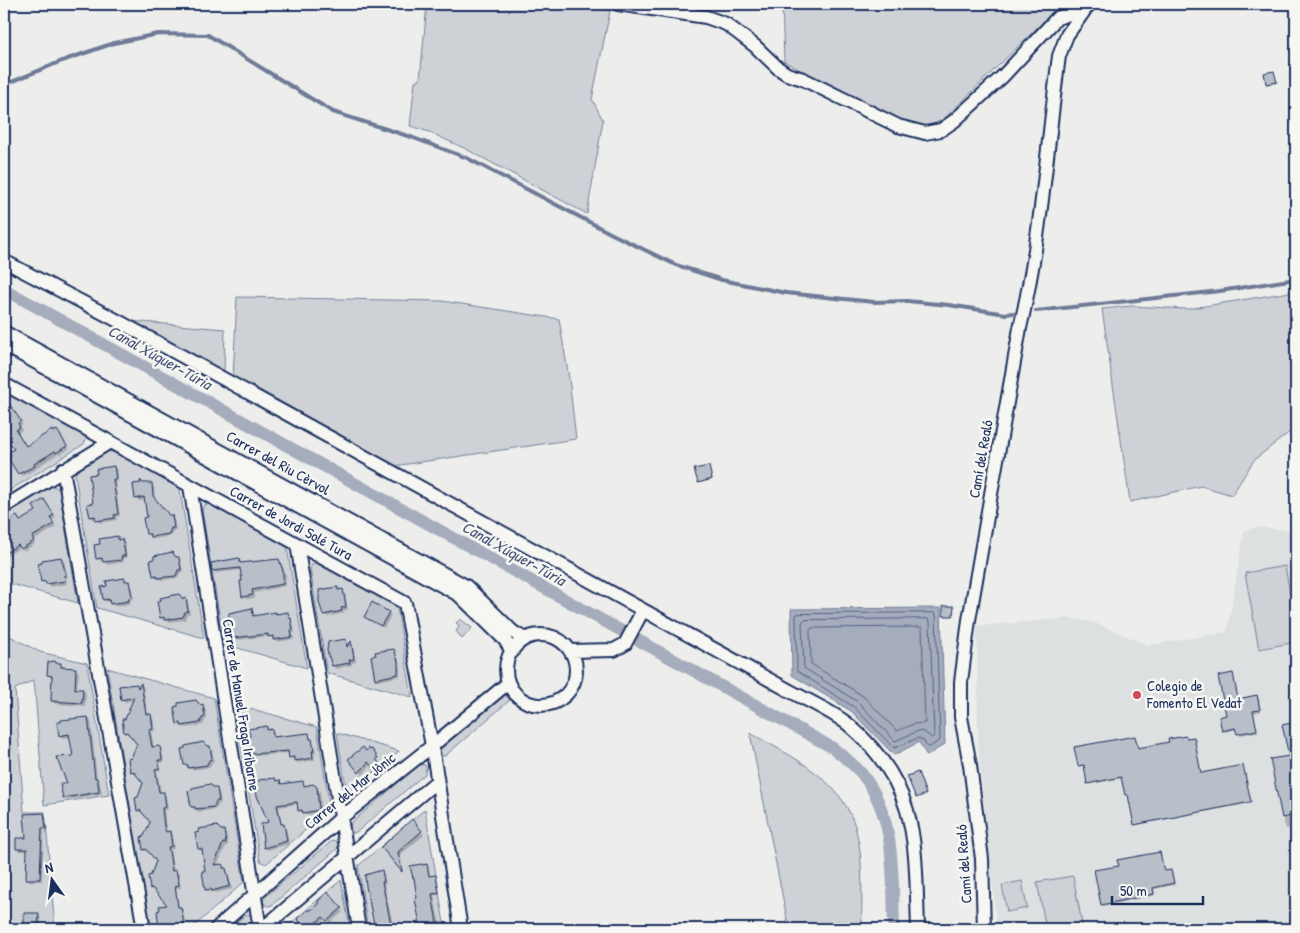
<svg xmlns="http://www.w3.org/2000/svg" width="1300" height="933" viewBox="0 0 1300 933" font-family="'Patrick Hand',sans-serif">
	<rect width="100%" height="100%" fill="#edeeec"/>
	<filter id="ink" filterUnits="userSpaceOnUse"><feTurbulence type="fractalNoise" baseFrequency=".02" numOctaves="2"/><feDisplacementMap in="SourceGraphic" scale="10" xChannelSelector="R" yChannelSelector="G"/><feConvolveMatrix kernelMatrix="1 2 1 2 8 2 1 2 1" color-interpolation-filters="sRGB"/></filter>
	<g filter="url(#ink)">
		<path fill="#dde0e1" d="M1258,527L1296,531V921L1255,929H997L978,746L977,626L1070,618L1093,622L1148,645L1227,632L1244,531Z"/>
		<path fill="#ced2d7" stroke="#74809a" d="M427,4H575L610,11L592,99L603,120L587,214L466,149L429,132L410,126L415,81L420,79Z
			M782,4H1075L1073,6L1048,17L945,118C935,124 927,127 916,127L863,106L784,61Z
			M1296,291V427L1254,460L1232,495L1201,486L1130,502L1102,309L1131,306L1187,309Z
			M237,297L442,301L559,319L569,378L576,439L394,466L233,378Z
			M130,321L225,329L224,373Z
			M10,395L83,435L86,439L84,444L4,494V399Z
			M107,451C116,450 166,480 178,487L180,490L204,638L97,608L75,475L77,470Z
			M52,485L59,489L78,603L4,582V516Z
			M209,504L287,547L307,668L224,644L202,510L204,505Z
			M316,563L397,607L412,697L327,673L310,569L312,564Z
			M1285,566L1296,628V642L1259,649L1245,573Z
			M460,619L472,628L462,639L456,631L460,626L456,623Z
			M4,633L40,652L87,663L109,795L44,805L34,680L15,689L24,812H45L55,929H4Z
			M107,668L214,698L244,882L191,929H150Z
			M503,692L510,700L445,756L438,755V748Z
			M234,704L317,727L330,809L266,864L260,861Z
			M337,733L399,751L354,789L349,790L346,787Z
			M750,733C793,757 846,781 857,834C864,864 861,898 862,929H789Z
			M420,764L425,765L426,768L425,774L358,831L354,833L350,830L351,823Z
			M425,809L445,929H368L358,866Z
			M333,840L339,843L337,849L272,905L268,906L264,904L263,901L265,897Z
			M1073,876L1083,929H1046L1037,882Z
			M341,880L350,929H284Z
			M1022,881L1027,908L1007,912L1002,885Z
			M247,914L251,915L253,921L244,929H228Z"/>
		<path fill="#a5acbc" stroke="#6e7a96" d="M941,608L945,744L927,756L919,742L894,755L851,711L792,675L791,609Z"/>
		<path fill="#0003" d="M1274,73L1277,83L1268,85L1267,84Z
			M10,407L23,425L20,426L22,430L18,433L27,448L60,434L69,449L60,455L59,453L36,468L37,469L22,476L10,458L15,450L6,436L4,437V410Z
			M114,467L117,470L118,481L115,482L120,516L116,517L117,520L100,523L97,518L93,519L91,517L95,504L98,475Z
			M709,467L713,480L700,483L699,482Z
			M151,484L154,487L155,500L169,517L171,516L174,519L176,530L174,531L171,536L154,539L147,534L149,518L145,500L139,501L136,498Z
			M47,503L56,518L52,520L56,527L33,541L35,544L24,551L21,547L4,558V533Z
			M117,538L125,543L127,558H123L124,562L107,565L104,560L100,561L98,558Z
			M61,558L64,561L68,577L66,578L67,584L50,587L42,581Z
			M176,558H178L181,561L183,572H181L178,578L161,580L154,576Z
			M239,560L242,565L279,560L281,563L286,575L285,586L254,593L255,598L246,599L243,596L244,582L242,570L216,573L213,571Z
			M124,579L131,585L134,599L130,600L131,604L114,606L111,602H107L104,600Z
			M337,588L345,594L348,610H343L344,613L327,617L324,614Z
			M185,599L188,602L190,614H187L185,620L168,622L161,617L162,602Z
			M251,609L254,612L255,617L276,613L277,615L287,613L293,622L295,633H293L294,639L277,642L270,636L237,640L234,637Z
			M388,613L391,615L384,628L368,619Z
			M346,640L349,647L351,643L353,645L356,662L352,663V665L336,669L333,666Z
			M393,650L396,653L400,664V676L379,681L376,679Z
			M56,664L76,670L79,673L77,690H83L86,693L85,706L55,704L52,701L54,678L49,675Z
			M1232,674L1239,700L1257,697L1259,698L1261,711L1254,713L1258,732L1240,735L1237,729L1225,732L1223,730L1228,716Z
			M137,685L140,688L141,685L143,686L148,715H150L153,718L155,731L151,732L154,748H159L162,750L164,762L160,763L161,770L157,771L161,793H163L166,796L168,809L164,810L167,833L169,832L172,835L174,849H170L174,872L176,871L179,874L181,888H176L179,908L183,911L186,928L183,929H160L169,906L156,890L153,891L151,888V876L157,860L150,851L147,852L144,849L145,837L151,822L143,812L141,813L138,810L139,798L144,783L137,773L134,774L132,771V759L138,744L130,734L128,735L125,732V720L134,700L125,702L122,699Z
			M200,706H203L205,708L207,719L205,720L203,725L185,728L178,723Z
			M88,718L91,721L97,779L100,782L102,794L67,800L64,797L69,784L75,757L71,737L63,738L60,735L62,723Z
			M1295,723L1296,776L1277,780L1290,757Z
			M4,727L7,729L12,750L4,752Z
			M266,728L274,733L275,738L308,734L314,743L316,754H314L315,760L298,763L291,757L290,753L256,756L253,753Z
			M1135,737L1138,749L1187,738L1193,739L1202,774L1243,766L1251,803L1136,825L1129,796L1127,795L1123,778L1090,784L1085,766H1079L1075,748Z
			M210,747L212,750L214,761L212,762L210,767L192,770L185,765Z
			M366,752L374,754L387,775L385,777L371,764L363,775L350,759Z
			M919,774L927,795L918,798L917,797Z
			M275,779L283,785L302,782L305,787L317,788L320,791L321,812L306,815L299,811L298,804L279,807L282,825L286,828L289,844L268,850L265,848Z
			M216,789L219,792L221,803L219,804L216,809L199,812L192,807Z
			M1296,809V827L1287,829L1285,827L1282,811Z
			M44,814L46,817L48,830H44L42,881H29L27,878L28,851H19L17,849L27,840Z
			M412,821L424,835L400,855L403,872L383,847Z
			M223,831L226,834L228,845L226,846L217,866L222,865L228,872L232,889L215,893L214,892H209L206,890L207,872L203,851L199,849Z
			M1160,853L1165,872L1171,871L1172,873L1175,885L1154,889L1155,895L1103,906L1102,904L1120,867Z
			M427,866L429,868L430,877L435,876L438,879L440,895L434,896L441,929H422L412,867Z
			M381,871L384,874L386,884H384L394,929H376L373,908Z
			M331,896L343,912L330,923L327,918L314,929H308L299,919Z
			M26,914L38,915L41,918V929H25Z"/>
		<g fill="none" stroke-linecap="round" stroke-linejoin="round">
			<path stroke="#526184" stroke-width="1" d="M934,613L936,615L940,740L930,747H927L923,740L918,738L894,748L854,707L797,671L796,616L797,614Z
				M928,619L930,621L934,736L932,738L924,732L918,731L895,741L858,702L804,668L802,623L804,620Z
				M812,628L922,627L925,723L914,724L897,731L863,696L811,664L810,630Z"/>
			<path stroke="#6e7a96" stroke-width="4" d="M4,85L62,61L114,43L158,34L208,35L333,112L411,137L467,158L614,235L676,265L722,280L786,293L874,302L907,301L949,305L1006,314L1013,313
				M1036,311L1220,291L1296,279"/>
			<path stroke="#a5acbc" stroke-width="12" d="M4,289L833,748C843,756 854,764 862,774C897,818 892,876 894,929"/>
		</g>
		<path fill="#b9bfc8" stroke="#1b2f5e" d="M1274,71L1277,82L1266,84L1264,73Z
			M10,405L21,421L18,423L20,427L16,430L26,446L52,430L53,432L57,430L67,446L56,453L55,451L34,464L35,466L18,474L8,458L11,456L9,452L14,449L4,435V409Z
			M114,466L116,479H113L118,514L114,515L115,518L96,521L95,516L90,517L87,504L93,503L89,475L97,474L96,469Z
			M709,466L712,479L698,483L694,469Z
			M140,480L143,483H152L153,496L169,515H172L174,528H171L169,534L150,537V534H146L143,518L147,517L144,497L135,499L133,484L141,483Z
			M44,499L54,515L50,517L54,524L32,537L34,541L21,549L18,545L4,554V524L17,516L20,521L36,511L33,506Z
			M118,536V540L122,539L124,547L125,556H121L122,560L103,562L102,558L96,559L94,545L100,544L99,539Z
			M172,552L176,557H179L181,570H178L176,576L157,578V575L153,576L150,560L154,559V556Z
			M61,557L66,575H64L65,581L46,584L45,581L41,582L38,564L42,563V560Z
			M239,558L240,563L279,559L283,571V584L252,590L253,595L242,597L240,581H242L240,568L212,571L211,563Z
			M125,578V581H129L132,597L128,598L129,601L110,604L109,599L103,600L101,587L107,586L106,581Z
			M338,587V590L343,589L346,607L341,608L342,611L323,615L319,602V590Z
			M179,594L183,599L186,598L188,611L185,612L183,617L164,620V617L160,618L157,601H161L160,598Z
			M372,602L389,612L381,626L364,617Z
			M943,606H954L953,616H943Z
			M252,608L253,616L276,612V614L288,612L289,618H291L293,630H291L292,637L273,640V636L268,637V634L233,638L229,626V613Z
			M346,639L347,647L351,641L354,659L349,660L350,663L332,666L327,651L328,642Z
			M394,649L398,661V674L375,679L371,656L376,655L375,652Z
			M55,661L56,663H61V667L76,668L75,689H83L82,703L51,701L52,676L47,675L48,662Z
			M1233,673L1238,699L1257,695L1260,710L1253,711L1257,730L1237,734L1235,728L1222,731L1219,717L1226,715L1218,676Z
			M141,683L146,714H151L153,729L149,730L152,747L160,746L162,760H158L160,768L155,769L156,773L159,792H164L166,807L162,808L164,827L166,832L170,831L172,846L168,847L169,851L172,871L176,870L179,885L175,886L178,907H181L184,925L175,929H159L157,911L160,910L159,906L167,905L152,888L150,889L148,876L151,875L156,861L146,849L143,850L141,837L144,836L150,822L140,810L137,811L135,798L138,797L143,783L133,771L130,772L128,759L131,758L137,744L127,732L124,733L122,719H125L134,697L121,700L119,686L137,684L138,688Z
			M196,700L200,705L203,704L205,717L202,718L200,723L181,726V723L177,724L174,707L178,706V703Z
			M88,717L95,778H97L99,790V792L63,798L60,784L67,783L56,757L73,756L69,734L59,736L57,722H61V720Z
			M1296,722V815L1282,818L1270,759L1289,756L1282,725Z
			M267,726V730L272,729L273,737L309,733L310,739H312L314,751H312L313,758L294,761V757L289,758L288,751L252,754L249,745L247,736H250L248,729Z
			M1135,736L1138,748L1169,742L1168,739L1186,736L1187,738L1194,737L1201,773L1243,765L1251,802L1134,825L1128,795H1125L1121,777L1087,784L1084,765L1078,766L1074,747Z
			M203,742L207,746H210L212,759L209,760L207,765L188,768V765H184L181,749L185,748V746Z
			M363,747L366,751L369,748L370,750L372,749L378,758L376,759L385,772L381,776L368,762L359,773L348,759Z
			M918,772L926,794L916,798L907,776Z
			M275,778L276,781L280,780L281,784L303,781L304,786L313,784L317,787L319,810L303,813L302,810L298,811L297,802L277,805L281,824H284L287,841L264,848L261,824L268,822L257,796L255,785L259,780Z
			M210,784L214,788H217L219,801H216L214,807L195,809V807H191L188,791L192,790V788Z
			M44,813L46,828H42L40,879H26L27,849H16V838H26L24,814Z
			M412,819L422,831L398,852L402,872L381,847Z
			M217,826L221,830H224L226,843H223L214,865L223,864V868H226L230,886L212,891L211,889L205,890L202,871H205L202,849H198L195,833L199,832L198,829Z
			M1160,852L1164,871L1171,870L1174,883L1153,888L1154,894L1101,905L1094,870L1119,866L1117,860Z
			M422,864V865L427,864L429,876L436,875L439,893L432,894L438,929H421L415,899L417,898L414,878H413L410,866Z
			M382,870L384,882H382L392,929H375L366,886L365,875Z
			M328,892L342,908L327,921L323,917L307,929L297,919L308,910H311L318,904V901Z
			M24,913H39L38,929H24Z"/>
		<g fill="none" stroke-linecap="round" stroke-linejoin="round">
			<defs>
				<path id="street" d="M618,4L706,17L726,24L755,46L778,68L787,74L803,79L898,126L925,133L941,130L954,121L1003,76L1057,18L1084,9
					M4,261L120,322L790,691C807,700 835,713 849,725C920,786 915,844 918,929
					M4,332L466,586L513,632L525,639
					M4,345L459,595L505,640L512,652
					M4,384L405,603L432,746L461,929
					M63,469L144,929
					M190,486L260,929
					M4,507L110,442
					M297,544L359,929
					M506 670a35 35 0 1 1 70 0a35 35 0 1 1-70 0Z
					M570,651L614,650L625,644L643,610
					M216,929L342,817L432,746L508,683
					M262,929L437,781
					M984,929L982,859L970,765L961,717V682L969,620L1020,328C1041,239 1047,147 1059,56L1067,35L1089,4"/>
			</defs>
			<use href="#street" stroke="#1b2f5e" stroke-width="16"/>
			<use href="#street" stroke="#f6f6f2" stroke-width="12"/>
		</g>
	</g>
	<circle fill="#d1495b" stroke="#f6f6f2" stroke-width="2" cx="1137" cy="695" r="5"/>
	<g text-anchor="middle" stroke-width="5" stroke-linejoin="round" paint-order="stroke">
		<g font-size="15" fill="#1b2f5e" stroke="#f6f6f2">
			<text transform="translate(981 459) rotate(-80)" y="5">Camí del Realó</text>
			<text transform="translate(278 463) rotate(29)" y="5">Carrer del Riu Cèrvol</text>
			<text transform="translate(291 523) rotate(29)" y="5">Carrer de Jordi Solé Tura</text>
			<text transform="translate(241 705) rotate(81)" y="5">Carrer de Manuel Fraga Iribarne</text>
			<text transform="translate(350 791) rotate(-39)" y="5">Carrer del Mar Jònic</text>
			<text transform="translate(964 864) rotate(-94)" y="5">Camí del Realó</text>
		</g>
		<g font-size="15" fill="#1b2f5e" stroke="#f6f6f2" text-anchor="start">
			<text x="1147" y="691">Colegio de<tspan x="1147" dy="17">Fomento El Vedat</tspan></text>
		</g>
		<g font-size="16" font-style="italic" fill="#44547a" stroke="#f6f6f2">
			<text transform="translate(160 357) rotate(29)" y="6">Canal Xúquer-Túria</text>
			<text transform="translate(514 553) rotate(29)" y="6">Canal Xúquer-Túria</text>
		</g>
	</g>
	<rect width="1300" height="933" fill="none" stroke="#f6f6f2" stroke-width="20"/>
	<rect x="10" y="10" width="1280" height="913" fill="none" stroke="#1b2f5e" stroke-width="2" filter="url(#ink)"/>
	<g transform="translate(52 880) rotate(346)" stroke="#f6f6f2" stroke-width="4" paint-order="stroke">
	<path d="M0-4L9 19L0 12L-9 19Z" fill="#1b2f5e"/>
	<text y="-8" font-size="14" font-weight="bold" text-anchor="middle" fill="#1b2f5e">N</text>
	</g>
	<path d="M1112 896v8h91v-8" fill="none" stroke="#1b2f5e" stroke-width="2.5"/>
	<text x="1120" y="896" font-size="15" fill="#1b2f5e" stroke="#f6f6f2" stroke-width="4" paint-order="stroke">50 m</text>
</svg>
